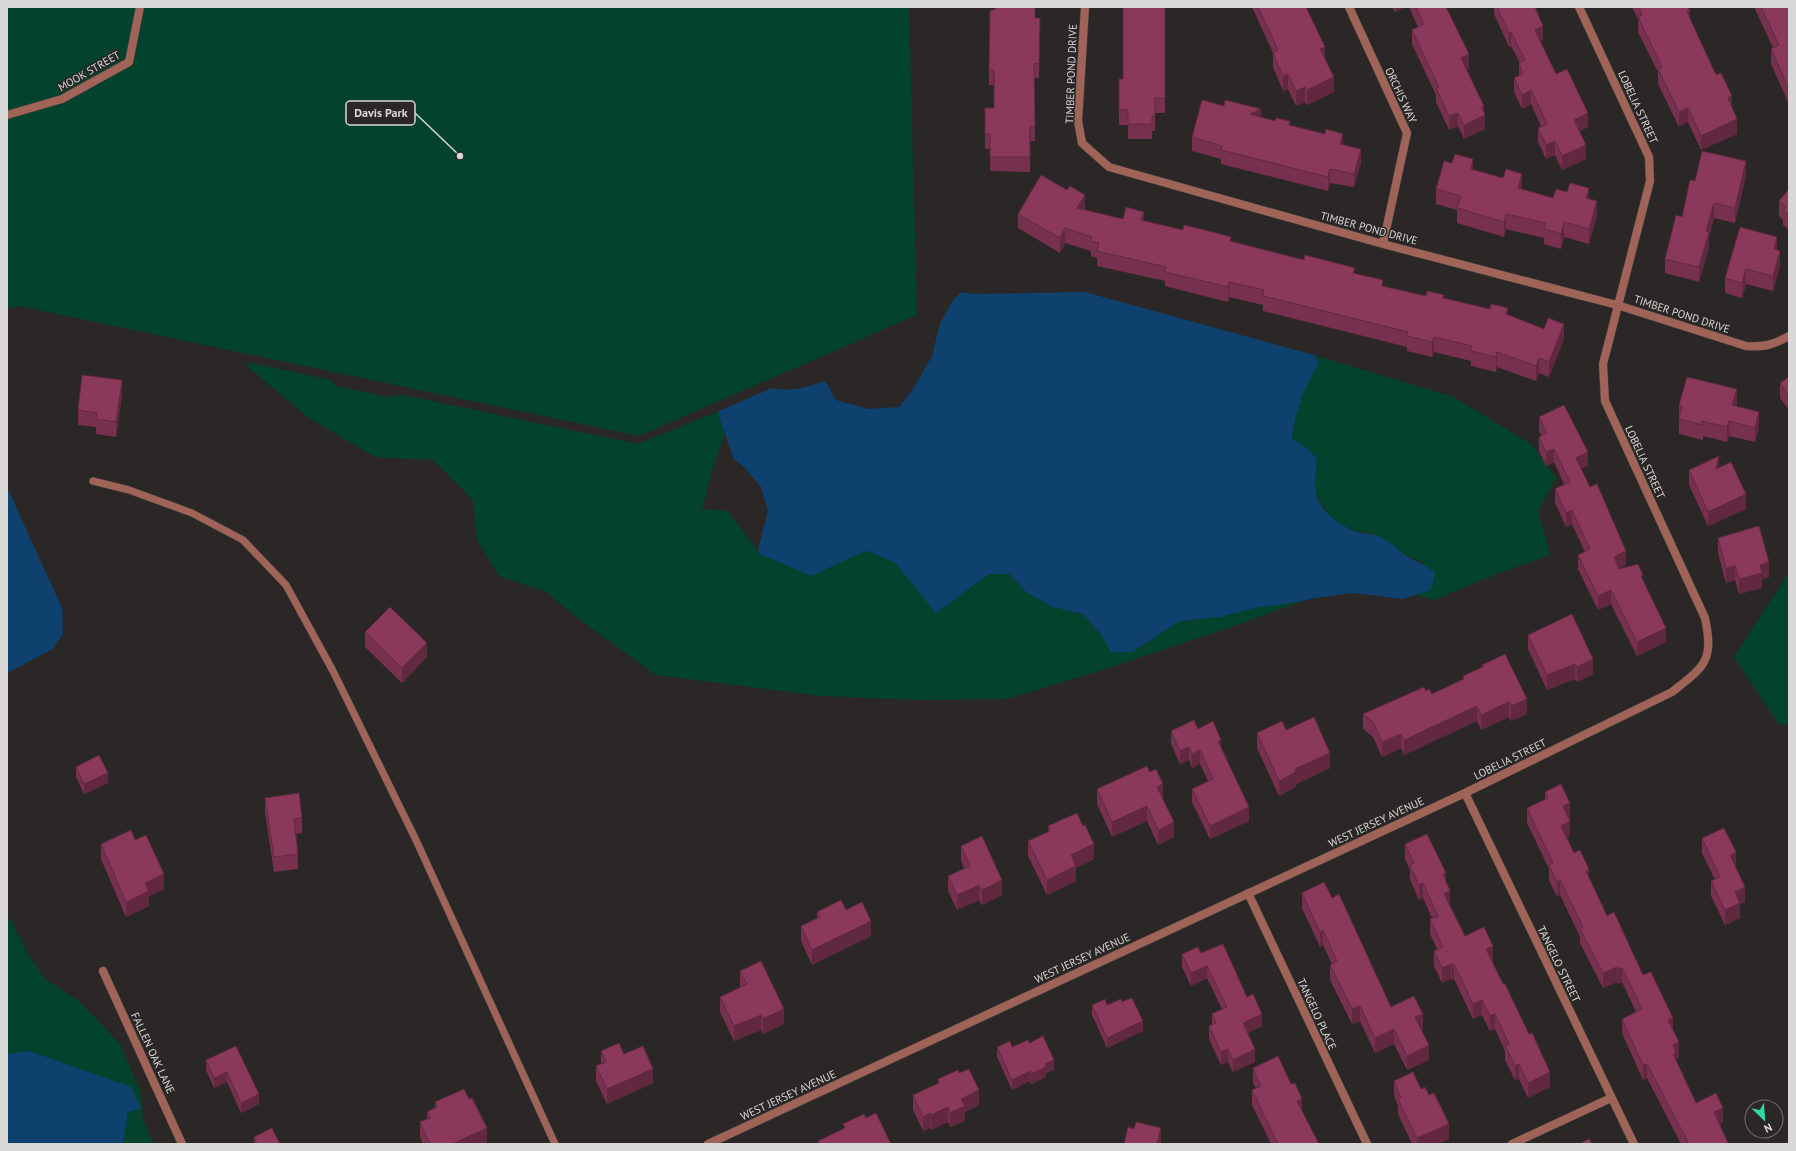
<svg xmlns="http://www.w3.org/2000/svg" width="1796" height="1151" viewBox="0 0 1796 1151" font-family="'PT Sans',sans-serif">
	<rect width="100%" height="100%" fill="#2a2726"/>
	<path fill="#03422c" d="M7,7H909L917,315L639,436L19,306L7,309Z
		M1314,355L1454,397L1532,445L1556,478L1538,511L1550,555L1497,574L1434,600L1416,595L1431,590L1422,562L1406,555L1383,538L1371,533L1355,531L1338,524L1326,511L1316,495L1315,480L1317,459L1292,438C1295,412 1305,385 1319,363Z
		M247,362L331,380L336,386L388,397L403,395L638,444L719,411V417L725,434L713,468L702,509L728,511L760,554L829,569L847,557L868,551L895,563L913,583L967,590L989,574H1009L1025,591L1052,607L1083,614L1102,636L1111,652H1132L1180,621L1220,617L1259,607L1306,600L1237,625L1096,672L1007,699L917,700L822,696L656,675L580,620L546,592L499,576L477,540L473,500L433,460L375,457L309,418L248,367Z
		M1789,572V726L1787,724L1779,725L1734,657Z
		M7,918L11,920L28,954L44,978L79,1001L120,1044L141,1092L143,1119L154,1144H123L128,1112L29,1051L7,1054Z"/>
	<path fill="#0f416f" d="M961,292L973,294L1085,292L1314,355L1319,363C1305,385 1295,412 1292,438L1310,451L1317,459C1316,470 1314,482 1316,493C1318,509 1339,525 1354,531C1363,534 1374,533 1383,538C1391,542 1398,550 1405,555C1415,561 1425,565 1435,572L1431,590L1403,599L1354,593L1315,598L1293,603L1259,607L1220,617L1180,621L1132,652H1111L1102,636L1083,614L1052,607L1025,591L1009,574H989L936,613L895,563L868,551C848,557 831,568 811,576L760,554L758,550L768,511L761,487L745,468L734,459L719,417V411L772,388C790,393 809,386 825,381L836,400L869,409L899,407L913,389L932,356L940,323L954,299Z
		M7,487L62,608L63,633L53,649L7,673Z
		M29,1051L131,1087L141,1108L128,1112L123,1144H7V1054Z"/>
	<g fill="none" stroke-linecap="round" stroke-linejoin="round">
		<defs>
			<path id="lane" d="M93,481L129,490L192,513L243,540L286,585L333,671L416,840L555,1144"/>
			<path id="street" d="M1085,7L1078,121L1082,143L1109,167L1383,244L1617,305L1746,346C1765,347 1773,345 1789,336
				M1349,7L1407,133L1383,244
				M7,115L62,99L129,62L140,7
				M1465,793L1634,1144
				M1248,893L1367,1144
				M103,971L182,1144
				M708,1144L1465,793L1672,692C1705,666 1714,661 1705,618L1605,401L1603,364L1650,181L1649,157L1579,7
				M1512,1144L1611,1098"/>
		</defs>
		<use href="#lane" stroke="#464342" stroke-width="8"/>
		<use href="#street" stroke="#464342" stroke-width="9"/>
		<use href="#lane" stroke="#9f6358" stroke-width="7"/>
		<use href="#street" stroke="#9f6358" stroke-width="8"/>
	</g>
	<path fill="#77314e" d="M1165,7V113H1155V131H1152V139H1128V125H1119V79H1123Z
		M1252,7H1306L1325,59L1334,92L1307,105L1305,102L1296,106L1288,89L1283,91L1273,67V53Z
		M1392,7H1405L1395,12Z
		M1409,7H1446L1469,68L1467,69L1484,112L1485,129L1464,139L1458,126L1449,130L1436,102V95L1412,44V30L1418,27Z
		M1494,7H1535L1543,40L1540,41L1556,74L1588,127L1580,131L1586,159L1562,170L1555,155L1546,159L1538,142V128L1541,126L1531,104L1522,109L1514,92V78L1519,76V63H1520L1511,46L1509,47L1494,14Z
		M1632,7H1688L1690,20L1716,75L1732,108L1737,134L1701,150L1688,122L1679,127L1658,84V72L1638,32V19Z
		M1754,7H1789V104L1771,64V49L1773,48Z
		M995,10L1036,18L1040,33L1039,78H1034L1035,141H1030V172L990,171V149H985V108H994V85H989V70Z
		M1261,117L1290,125L1343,144L1361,163L1354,187L1330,183L1328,191L1221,164V159L1192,151V137Z
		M1473,169L1522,188V189L1553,198H1589L1597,216L1589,244L1564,237L1561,249L1544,244V238L1506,229L1504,237L1457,223V210L1436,204V189Z
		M1746,176L1735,223L1714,218L1709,237V247L1699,282L1665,273V259L1682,217L1695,181Z
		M1789,189V230L1783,225V220L1779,216V201Z
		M1085,210L1123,219L1144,221L1231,242L1355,273L1383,286L1426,296L1444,298L1508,315L1564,339L1549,377L1539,373L1536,381L1497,367L1496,372L1471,366V361L1434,352L1432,357L1407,351V347L1263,311V305L1229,297L1228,302L1165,286V281L1097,266V258L1091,256V251L1065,243L1060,253L1018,228V214Z
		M1777,250L1780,266L1773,291L1746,284L1742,298L1725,293V278Z
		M1789,377V410L1780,398V383Z
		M122,395L116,437L96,434V427L78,425V410Z
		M1737,404L1736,406L1759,427L1755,442L1729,436L1727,442L1703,436V440L1679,434V405Z
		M1539,417L1588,466L1581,469L1626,565L1618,568L1619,569L1643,580L1666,642L1637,656L1611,604L1598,610L1578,569V555L1585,552L1572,524L1566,527L1555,503V489L1564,484L1554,462L1546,466L1539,451V437L1542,436L1539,431Z
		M1719,467L1746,509L1708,526L1689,485V470Z
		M1718,538L1769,577L1762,579V588L1739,594L1735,580L1726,583L1718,553Z
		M365,632L427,657L402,683L365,647Z
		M1528,635L1593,674L1577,682L1575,679L1547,690L1528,649Z
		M1482,665L1527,714L1511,721L1509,717L1481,730L1477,721L1404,755L1401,748L1382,757L1373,737L1363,729V714L1426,691L1432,694L1463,679V676L1482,667Z
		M1198,729L1221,748L1249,821L1210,839L1192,802V789L1208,781L1200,764L1192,768L1189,760L1180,764L1171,744V731Z
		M1286,730L1330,768L1296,784V787L1279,796L1257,748V733Z
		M76,767L108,783L84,794L76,777Z
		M1097,789L1163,799L1174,837L1158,845L1147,821L1112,837L1097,804Z
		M1545,792L1570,818H1569L1570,836L1567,838L1574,853L1589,877L1607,916L1643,975L1673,1031L1679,1057L1676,1059V1060L1696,1103L1723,1122L1720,1124L1728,1144H1681L1647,1078L1643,1080L1622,1033V1019L1636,1012L1622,982L1618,984L1617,982L1603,988L1580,943V937L1560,895L1557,897L1549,880V869L1527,823V808L1545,800Z
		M265,798L302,818V833L296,834L298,854V869L274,872L265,813Z
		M1048,826L1094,859L1076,868V881L1047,895L1028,856V841L1048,832Z
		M1702,838L1736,866L1745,902L1740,904V918L1725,925L1711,896V881L1715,880L1702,853Z
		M135,840L164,889L149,896V906L126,917L101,859V844Z
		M1405,844L1446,881L1450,906L1465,936L1493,961H1492L1550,1087L1528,1098L1519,1079L1515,1080L1505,1060V1051L1495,1029L1490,1031L1482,1015L1473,1019L1454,979L1452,980L1451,979L1442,983L1434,966V951L1437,949L1430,934V919L1432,918L1423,898L1419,900L1410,880V870L1405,859Z
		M961,846L1002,895L982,905L979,900L957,910L948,891V876L964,868L961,861Z
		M1302,893L1332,898L1391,1007L1423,1029L1421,1030L1429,1060L1407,1070L1394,1044L1375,1053L1360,1021L1352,1024L1330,980V965L1332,964L1323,945L1320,947L1302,908Z
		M846,910L871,936L812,965L801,941V926L817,918V912Z
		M1201,953L1247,997L1262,1026L1248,1033L1255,1062L1233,1072L1228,1062L1221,1065L1209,1039V1026L1212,1025V1014L1222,1009L1207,978L1191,986L1182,967V954Z
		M740,971L784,1024L763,1034L761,1030L734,1041L720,1012V997L741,987L740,986Z
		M1092,1005H1107L1143,1031L1107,1048L1092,1015Z
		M1030,1043L1054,1070L1046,1073V1077L1031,1084L1030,1081L1012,1090L997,1057V1047H1012Z
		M236,1046L259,1104L241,1113L227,1082L214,1088L206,1070V1060Z
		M601,1051L624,1054L653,1083L607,1104L596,1081V1066L601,1064Z
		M1253,1068L1302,1112L1319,1144H1271L1252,1105V1090L1256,1088L1253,1083Z
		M959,1073L979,1105L965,1112V1121L950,1127L948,1122L931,1130L930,1128L923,1131L913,1110V1095L938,1084V1079Z
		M1394,1081L1421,1089L1449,1139L1437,1144H1412L1398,1114V1106L1394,1096Z
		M469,1099L487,1143L484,1144H423L420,1137V1122L427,1119V1112L435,1108V1102Z
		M254,1137L280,1144H254Z"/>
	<path fill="#612840" d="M1395,7H1405L1395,12Z
		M1690,11V26L1687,12Z
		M1543,26V40L1535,44V30Z
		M1511,32V46L1509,47V33Z
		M1325,47V62L1320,49Z
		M1469,54V68L1461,71V58Z
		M1288,74V89L1283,91V76Z
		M1334,77V92L1307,105V90Z
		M1305,87V102L1296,106V91Z
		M1531,90V104L1522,109V95Z
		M1732,96V111L1728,98Z
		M1484,106V116L1485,115V129L1464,139V125L1482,107Z
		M1688,108V122L1679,127V112Z
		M1261,109V123L1250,114Z
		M1458,113V126L1449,130V116Z
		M1588,113V127L1574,134V120Z
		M1737,119V134L1701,150V136Z
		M1343,134V148L1340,144Z
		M1555,141V155L1546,159V145Z
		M1586,145V159L1562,170V156Z
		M1361,149V163L1354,187V174Z
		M1473,159V174L1471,169Z
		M1746,161V176L1735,223V208Z
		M1330,169V183L1328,191V177Z
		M1522,174V188L1518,203V188Z
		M1589,188V203L1586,198Z
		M1085,195V210L1077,208Z
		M1597,201V216L1589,244V229Z
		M1714,203V218L1709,237V247L1699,282V267L1706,231Z
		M1144,212V227L1141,220Z
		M1506,214V229L1504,237V222Z
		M1564,222V237L1561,249V234Z
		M1065,228V243L1060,253V238Z
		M1777,237V252L1774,249Z
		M1780,251V266L1773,291V276Z
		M1746,269V284L1742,298V283Z
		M1229,282V297L1228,302V287Z
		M1564,324V339L1549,377V362Z
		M1434,337V352L1432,357V342Z
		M1497,352V367L1496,372V357Z
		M1539,358V373L1536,381V366Z
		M122,380V395L116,437V422Z
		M1737,389V404L1732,420V405Z
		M1759,412V427L1755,442V428Z
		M1729,421V436L1727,442V427Z
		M1554,449V462L1546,466V452Z
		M1588,452V466L1576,471V458Z
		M1719,456V471L1716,469Z
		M1746,494V509L1708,526V512Z
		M1572,510V524L1566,527V513Z
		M1626,551V565L1614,570V557Z
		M1769,562V577L1762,579V588L1739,594V579L1760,565Z
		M1735,566V580L1726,583V568Z
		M1611,590V604L1598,610V596Z
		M1666,628V642L1637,656V642Z
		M427,643V657L402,683V668Z
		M1593,659V674L1577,682V667Z
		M1575,664V679L1547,690V675Z
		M1527,699V714L1511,721V706Z
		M1509,702V717L1481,730V715Z
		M1477,706V721L1404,755V740Z
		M1401,734V748L1382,757V742Z
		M1221,740V753L1218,741Z
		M1189,747V760L1180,764V751Z
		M1200,750V764L1192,768V754Z
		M1330,753V768L1296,784V787L1279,796V781L1295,769Z
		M108,773V783L84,794V784Z
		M1163,784V799L1157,802V787Z
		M1570,803V818L1563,821V806Z
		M1147,806V821L1112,837V822Z
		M1249,807V821L1210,839V826Z
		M1570,821V836L1561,840V826Z
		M1174,822V837L1158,845V830Z
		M1094,844V859L1076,868V881L1047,895V880L1071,855Z
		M1736,852V867L1730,855Z
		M1589,869V884L1586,871Z
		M1446,873V888L1443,874Z
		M164,874V889L149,896V906L126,917V902L145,883Z
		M1002,880V895L982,905V890Z
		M1560,880V895L1557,897V882Z
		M1423,883V898L1419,900V885Z
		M979,885V900L957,910V895Z
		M1745,887V902L1740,904V918L1725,925V910L1735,892Z
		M1450,891V906L1444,894Z
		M871,921V936L812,965V950Z
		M1323,930V945L1320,947V932Z
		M1493,946V961L1486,964V949Z
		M1451,964V979L1442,983V968Z
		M1454,964V979L1452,980V965Z
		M1207,966V978L1191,986V973Z
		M1617,967V982L1603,988V973Z
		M1622,968V982L1618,984V969Z
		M1482,1000V1015L1473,1019V1004Z
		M1360,1006V1021L1352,1024V1009Z
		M784,1009V1024L763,1034V1019Z
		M1262,1014V1026L1243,1036V1023Z
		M1423,1014V1029L1415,1032V1017Z
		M1495,1014V1029L1490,1031V1016Z
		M761,1015V1030L734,1041V1026Z
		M1673,1018V1033L1668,1020Z
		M1143,1021V1031L1107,1048V1038Z
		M1394,1029V1044L1375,1053V1038Z
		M1679,1042V1057L1676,1059V1068L1673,1069V1045Z
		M1429,1045V1060L1407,1070V1056Z
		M1228,1049V1062L1221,1065V1052Z
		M1255,1049V1062L1233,1072V1060Z
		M1054,1060V1070L1046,1073V1077L1031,1084V1074L1045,1064Z
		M1519,1064V1079L1515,1080V1066Z
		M1647,1064V1078L1643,1080V1065Z
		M653,1069V1083L607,1104V1089Z
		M1030,1071V1081L1012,1090V1080Z
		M227,1072V1082L214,1088V1078Z
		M1550,1072V1087L1528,1098V1083Z
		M979,1090V1105L965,1112V1121L950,1127V1113L961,1099Z
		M259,1094V1104L241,1113V1103Z
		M1302,1099V1113L1297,1101Z
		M948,1107V1122L931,1130V1115Z
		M1723,1108V1122L1714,1127V1112Z
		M930,1113V1128L923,1131V1117Z
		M1449,1124V1139L1437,1144H1417V1138Z
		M487,1128V1143L484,1144H452Z
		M1161,1128V1143L1160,1144H1156Z"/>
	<path fill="#8a395b" stroke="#612840" d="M995,7H1035V18H1040L1039,63L1034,64L1035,126H1030V157H990V134H985V108H994V70H989L990,10H995Z
		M1123,7H1165V98H1155V116H1152V124H1128V110H1119V79H1123Z
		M1258,7H1306L1325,47L1320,49L1334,77L1307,90L1305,87L1296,91L1288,74L1283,76L1273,53L1278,50Z
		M1416,7H1446L1469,54L1461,58L1484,106L1482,107L1485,115L1464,125L1458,113L1449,116L1436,88L1439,87L1412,30L1424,24Z
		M1497,7H1535L1543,26L1535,30L1556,74L1567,69L1588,113L1574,120L1586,145L1562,156L1555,141L1546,145L1538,128L1547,124L1531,90L1522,95L1514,78L1523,74L1519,63L1525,60L1511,32L1509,33Z
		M1639,7H1688L1690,11L1687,12L1716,75L1721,73L1732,96L1728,98L1737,119L1701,136L1688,108L1679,112L1658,69L1662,67L1638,17L1642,15Z
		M1761,7H1789V89L1771,49L1779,45Z
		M1202,100L1224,106L1225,100L1261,109L1250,114L1275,121L1276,118L1290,121L1289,125L1325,134L1326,129L1343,134L1340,144L1361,149L1354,174L1330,169L1328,177L1221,150L1222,146L1192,137Z
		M1702,151L1746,161L1735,208L1714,203L1706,231L1709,232L1699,267L1665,259L1676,215L1682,217L1690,180L1695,181Z
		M1455,154L1473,159L1471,169L1503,178L1506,169L1522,174L1518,188L1553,198L1556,189L1567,192L1570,183L1589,188L1586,198L1597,201L1589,229L1564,222L1561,234L1544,229L1546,223L1506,214L1504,222L1457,208L1461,196L1436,189L1444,161L1452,163Z
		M1041,175L1067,190L1070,186L1085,195L1077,208L1123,219L1126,207L1144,212L1141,220L1183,230L1184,225L1201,229L1231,237L1230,241L1304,260L1305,255L1355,268L1353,273L1383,280L1382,286L1426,296L1427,291L1444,295L1443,298L1490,309L1491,304L1508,308L1506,314L1544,329L1548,318L1564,324L1549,362L1539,358L1536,366L1497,352L1496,357L1471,351L1472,346L1434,337L1432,342L1407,336L1408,332L1263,296L1264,290L1229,282L1228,287L1165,272L1166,267L1097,251L1099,243L1091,241L1092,237L1065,228L1060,238L1018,214Z
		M1789,189V215L1783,210L1786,207L1779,201Z
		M1740,227L1777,237L1774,249L1780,251L1773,276L1746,269L1742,283L1725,278Z
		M82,375L122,380L116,422L96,419L97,413L78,410Z
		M1687,377L1737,389L1732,405L1759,412L1755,428L1729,421L1727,427L1701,421L1703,425L1679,419L1682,406L1679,405Z
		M1789,377V396L1780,383Z
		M1564,405L1588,452L1576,458L1590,487L1597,484L1626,551L1614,557L1619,569L1638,564L1643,575L1641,576L1666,628L1637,642L1611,590L1598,596L1578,555L1590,549L1572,510L1566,513L1555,489L1570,482L1554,449L1546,452L1539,437L1547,433L1539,417Z
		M1719,456L1716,469L1731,462L1746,494L1708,512L1689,470Z
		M1759,526L1769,562L1760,565L1762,573L1739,579L1735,566L1726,568L1718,538Z
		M390,607L427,643L402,668L365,632Z
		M1572,614L1593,659L1577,667L1575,664L1547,675L1528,635Z
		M1505,654L1527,699L1511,706L1509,702L1481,715L1477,706L1404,740L1401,734L1382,742L1373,722L1363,714L1424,687L1426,691L1429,689L1432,694L1464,679L1463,676L1483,667L1482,665Z
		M1314,717L1330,753L1295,769L1296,772L1279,781L1257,733L1282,721L1286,730Z
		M1194,720L1198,729L1213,721L1221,740L1218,741L1249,807L1210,826L1192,789L1213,779L1200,750L1192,754L1189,747L1180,751L1171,731Z
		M99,755L108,773L84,784L76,767Z
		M1147,766L1150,772L1156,769L1163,784L1157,787L1174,822L1158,830L1147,806L1112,822L1097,789Z
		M1561,784L1570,803L1563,806L1570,821L1561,826L1574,853L1580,850L1589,869L1586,871L1607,916L1614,912L1643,975L1651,972L1673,1018L1668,1020L1679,1042L1673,1045L1676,1053L1673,1054L1696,1103L1716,1093L1723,1108L1714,1112L1728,1143L1726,1144H1689L1647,1064L1643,1065L1622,1019L1642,1009L1622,968L1618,969L1617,967L1603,973L1580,929L1583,927L1560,880L1557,882L1549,865L1553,863L1527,808L1548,798L1545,792Z
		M299,793L302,818L294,819L298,854L274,857L265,798Z
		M1077,813L1083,826L1085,825L1094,844L1071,855L1076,866L1047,880L1028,841L1050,831L1048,826Z
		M1724,828L1736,852L1730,855L1745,887L1735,892L1740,903L1725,910L1711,881L1720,877L1702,838Z
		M131,830L135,840L146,835L164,874L145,883L149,891L126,902L101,844Z
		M1427,834L1446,873L1443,874L1450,891L1444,894L1465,936L1484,927L1493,946L1486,949L1503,984H1505L1529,1034L1532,1033L1550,1072L1528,1083L1519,1064L1515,1066L1505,1045L1509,1044L1495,1014L1490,1016L1482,1000L1473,1004L1454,964L1452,965L1451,964L1442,968L1434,951L1443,947L1430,919L1438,916L1423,883L1419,885L1410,865L1414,863L1405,844Z
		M982,836L1002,880L982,890L979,885L957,895L948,876L970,866L961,846Z
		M1324,882L1332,898L1339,894L1391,1007L1414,996L1423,1014L1415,1017L1429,1045L1407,1056L1394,1029L1375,1038L1360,1006L1352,1009L1330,965L1337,961L1323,930L1320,932L1302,893Z
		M841,900L846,910L862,902L871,921L812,950L801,926L820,917L817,912Z
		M1223,944L1247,997L1253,994L1262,1014L1243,1023L1255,1049L1233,1060L1228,1049L1221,1052L1209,1026L1216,1023L1212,1014L1227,1007L1207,966L1191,973L1182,954L1198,947L1201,953Z
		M761,961L784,1009L763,1019L761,1015L734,1026L720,997L747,984L740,971Z
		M1132,998L1143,1021L1107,1038L1092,1005L1105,999L1107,1005L1121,999L1122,1002Z
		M1043,1036L1054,1060L1045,1064L1046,1067L1031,1074L1030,1071L1012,1080L997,1047L1010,1041L1012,1047L1028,1040L1030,1043Z
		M619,1043L624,1054L643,1046L653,1069L607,1089L596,1066L606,1062L601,1051Z
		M236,1046L259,1094L241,1103L227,1072L214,1078L206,1060Z
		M1278,1056L1291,1084L1295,1083L1302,1099L1297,1101L1319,1144H1278L1252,1090L1261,1086L1253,1068Z
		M969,1069L979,1090L961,1099L965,1106L950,1113L948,1107L931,1115L930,1113L923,1117L913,1095L939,1083L938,1079L958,1070L959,1073Z
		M1413,1072L1421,1089L1425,1087L1429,1095L1434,1093L1449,1124L1417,1138L1398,1099L1401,1098L1394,1081Z
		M464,1089L469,1099L472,1098L487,1128L452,1144H430L420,1122L430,1118L427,1112L437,1107L435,1102Z
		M876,1113L891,1144H819L818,1141L845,1128L843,1124L864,1114L866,1118Z
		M1136,1122L1161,1128L1157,1144H1124L1128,1127L1134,1129Z
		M272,1128L280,1144H257L254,1137Z
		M1589,1139L1592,1144H1579Z"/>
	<g text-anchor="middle" stroke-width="3" stroke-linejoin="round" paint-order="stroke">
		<g font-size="11" fill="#dad8d7" stroke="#2a2726">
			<text transform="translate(89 71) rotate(-30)" y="4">MOOK STREET</text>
			<text transform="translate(1071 74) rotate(-88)" y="4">TIMBER POND DRIVE</text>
			<text transform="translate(1401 95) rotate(65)" y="4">ORCHIS WAY</text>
			<text transform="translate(1638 107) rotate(65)" y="4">LOBELIA STREET</text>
			<text transform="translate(1369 228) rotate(15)" y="4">TIMBER POND DRIVE</text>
			<text transform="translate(1682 314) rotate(18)" y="4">TIMBER POND DRIVE</text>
			<text transform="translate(1645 462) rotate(65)" y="4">LOBELIA STREET</text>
			<text transform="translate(1510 759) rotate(-26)" y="4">LOBELIA STREET</text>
			<text transform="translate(1376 822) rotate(-25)" y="4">WEST JERSEY AVENUE</text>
			<text transform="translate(1082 958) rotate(-25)" y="4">WEST JERSEY AVENUE</text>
			<text transform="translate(1559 964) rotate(64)" y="4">TANGELO STREET</text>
			<text transform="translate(1317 1014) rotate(65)" y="4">TANGELO PLACE</text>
			<text transform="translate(153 1053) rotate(65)" y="4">FALLEN OAK LANE</text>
			<text transform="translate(788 1095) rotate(-25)" y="4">WEST JERSEY AVENUE</text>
		</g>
	</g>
	<path fill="none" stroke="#dad8d7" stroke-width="1.5" d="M460 156L415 113"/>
	<circle fill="#dad8d7" stroke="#2a2726" stroke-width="1.5" cx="460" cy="156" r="4"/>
	<rect fill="#2a2726" stroke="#dad8d7" stroke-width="1.5" x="346" y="101" width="69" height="24" rx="4"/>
	<g font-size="12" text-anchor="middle" font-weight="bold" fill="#dad8d7">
		<text x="381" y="117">Davis Park</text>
	</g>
	<rect width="1796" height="1151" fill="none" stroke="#dad8d7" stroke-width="16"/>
	<g transform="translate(1764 1119) rotate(155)"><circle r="19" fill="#2a2726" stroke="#706e6d"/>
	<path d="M0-3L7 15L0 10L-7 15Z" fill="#36d4a7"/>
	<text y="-6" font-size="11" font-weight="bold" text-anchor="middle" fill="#dad8d7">N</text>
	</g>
</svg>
